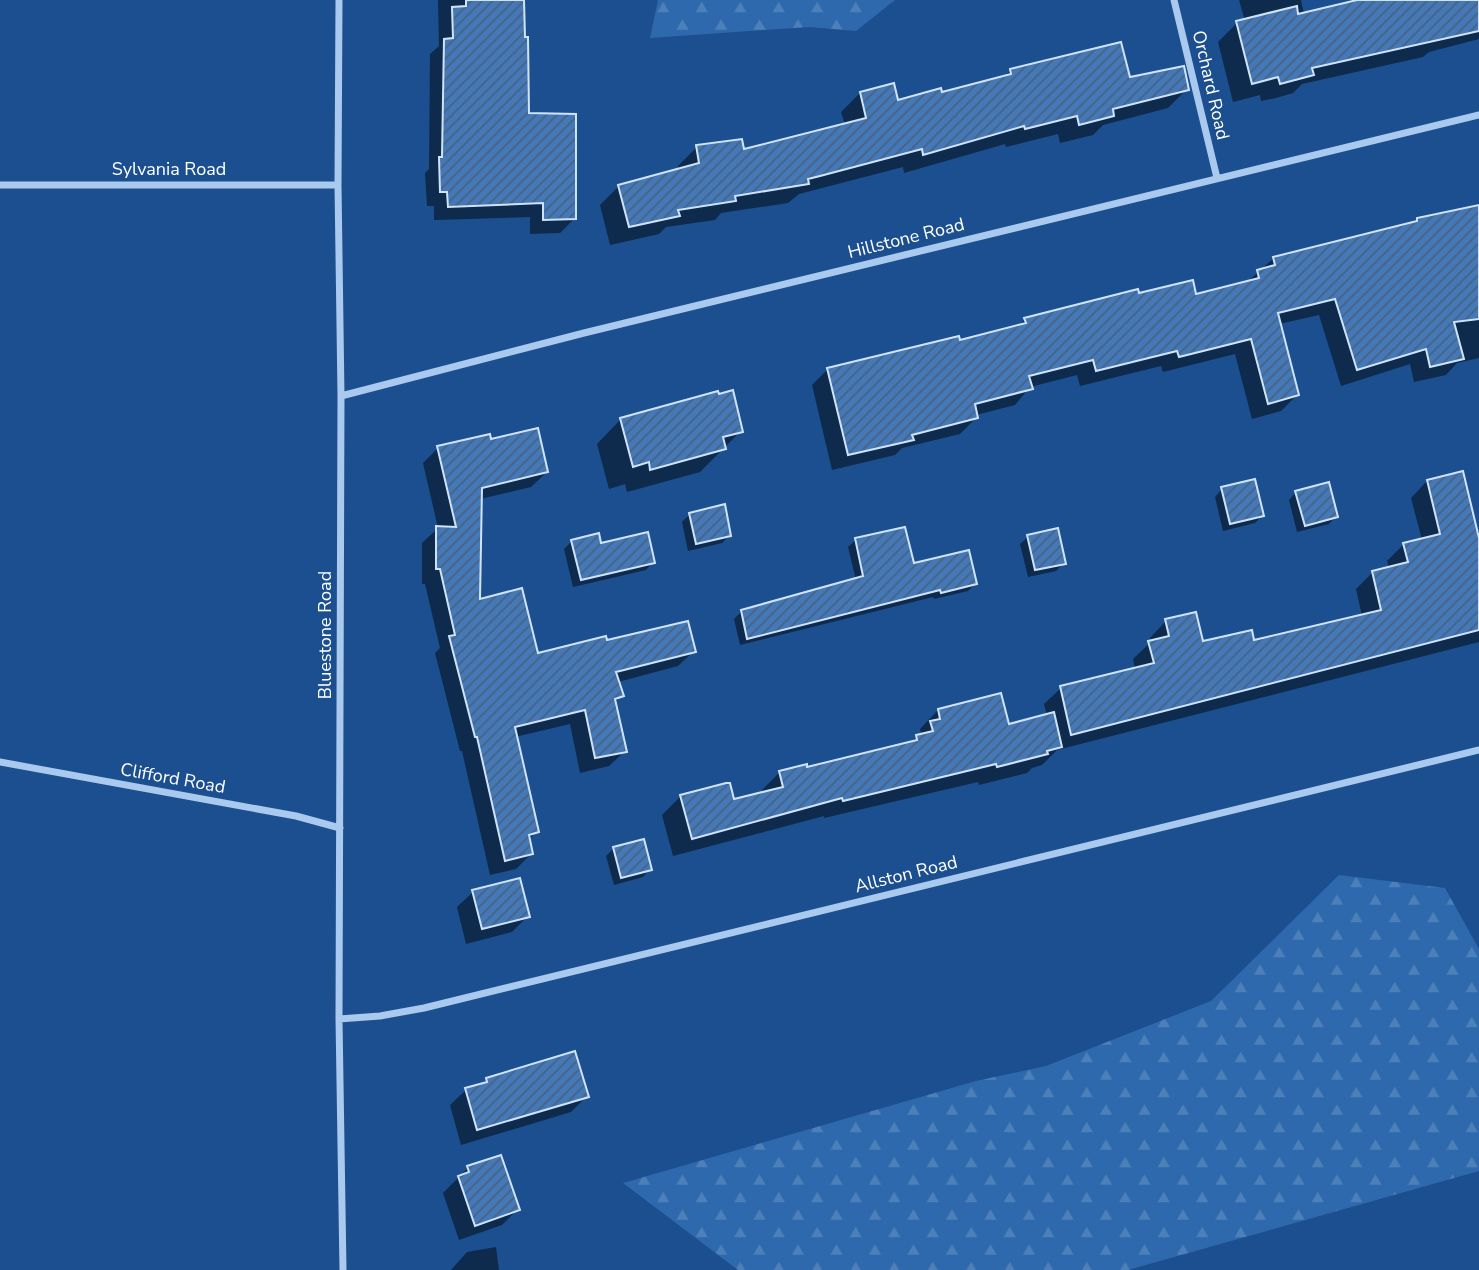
<svg xmlns="http://www.w3.org/2000/svg" width="1479" height="1270" viewBox="0 0 1479 1270" font-family="'Nunito Sans',sans-serif">
	<defs>
		<pattern id="forest-firs" width="22" height="20" patternUnits="userSpaceOnUse" patternTransform="scale(1.75)"><rect width="22" height="20" fill="#2e69ad"/><path d="M5 1l3.5 6h-7zM16 11l3.5 6h-7z" fill="#4d80b9"/></pattern>
		<pattern id="building-hatch" width="6" height="6" patternUnits="userSpaceOnUse" patternTransform="scale(1.75)"><rect width="6" height="6" fill="#4478b7"/><path d="M-1 1l2-2M0 6l6-6M5 7l2-2" fill="none" stroke="#486282"/></pattern>
	</defs>
	<rect width="100%" height="100%" fill="#1b4f8f"/>
	<path fill="url(#forest-firs)" d="M658,0H895L856,31L809,27L650,38Z
		M1339,875L1445,888L1479,949V1171L1128,1270H738L623,1183L976,1081L1046,1066L1211,1001Z"/>
	<path fill="#0007" d="M438,0H522L527,115L574,219L560,233L530,234V217L434,220V206H427L425,173L429,169L430,54L439,46Z
		M1239,0H1301L1304,14L1365,0H1479V39L1429,52L1423,57L1302,84L1293,93L1276,98L1261,101L1260,95L1233,102L1218,42L1237,23L1245,21Z
		M1011,70L1129,79L1187,89L1168,108L1103,125L1093,135L1060,143L1058,134L1006,147L1005,144L904,173L903,167L799,194L788,203L721,213L715,220L666,227L659,234L610,245L600,205L619,186L678,170V166L697,147L742,151L845,125L841,112L860,93L897,102L941,95L1003,78Z
		M1479,206V358L1457,363L1446,375L1414,382L1410,364L1341,386L1319,315L1279,324L1297,395L1281,411L1252,419L1235,354L1163,372L1161,366L1080,386L1077,375L1030,387L1015,405L976,415V418L960,434L902,448L895,455L832,470L812,385L828,369L958,342L1018,327L1025,319L1138,295L1194,296L1246,283L1274,258L1414,224L1418,220Z
		M717,393L741,431L700,472L627,492L625,484L609,489L597,444L620,420Z
		M490,442L547,472L531,487L480,499L479,602L537,655L605,643L694,651L678,666L618,682L622,696L614,703L625,751L609,766L580,773L570,724L515,737L537,831L528,841L531,854L516,869L490,875L462,751H460L435,653L440,648L425,584H422V543L438,528L423,463L438,448Z
		M1427,481L1479,545V642L1057,750L1042,765L1032,768L1027,773L979,785L978,782L824,818V816L673,856L662,815L681,796L732,801L762,794L761,791L780,772L806,769L909,744L921,733L920,729L938,710L1007,726L1047,716L1044,704L1061,688L1135,669L1133,659L1151,642L1150,638L1166,621L1201,643L1252,642L1362,616L1356,589L1373,572L1389,568L1387,561L1404,544L1422,540L1411,498Z
		M1222,489L1262,516L1255,523L1223,531L1215,497Z
		M1296,492L1336,516L1329,524L1297,532L1289,500Z
		M690,514L729,536L722,543L688,551L682,522Z
		M1028,537L1064,563L1056,571L1028,577L1020,544Z
		M856,540L912,566L975,584L968,591L934,599L933,597L740,645L734,619L741,612L856,580L848,547Z
		M572,541L600,545L653,562L646,570L573,587L564,549Z
		M614,848L650,869L643,877L614,885L606,856Z
		M473,892L528,916L512,932L466,944L457,907Z
		M487,1079L587,1096L571,1112L461,1145L450,1105L466,1090L482,1085Z
		M468,1168L518,1209L502,1225L459,1240L443,1193Z
		M496,1247L499,1270H451L467,1252Z"/>
	<path fill="url(#building-hatch)" stroke="#cfe3fa" stroke-width="2" d="M466,0H524L525,37H528L529,113L576,114V219L543,220V203L448,207L447,192H440L439,157H442L444,39L453,38L452,7L466,6Z
		M1357,0H1479V31L1312,68L1314,75L1280,84L1278,77L1252,84L1236,21L1297,6L1298,14Z
		M1121,42L1130,77L1184,66L1189,90L1113,109L1114,116L1079,125L1077,116L1025,129L1024,126L923,155L922,149L820,176L808,179L809,184L735,196L736,201L678,210L680,216L629,227L618,185L699,163L696,145L742,139L744,149L866,118L860,92L894,83L898,100L941,88L942,92L1011,74L1010,69Z
		M1479,205V319L1454,322L1464,359L1430,367L1426,349L1357,370L1335,299L1278,313L1299,395L1268,404L1251,339L1179,357L1177,351L1096,371L1093,360L1029,376L1033,389L975,404L978,418L912,435L914,440L848,455L827,368L959,336L960,340L1026,323L1024,318L1138,289L1139,293L1193,280L1196,294L1259,278L1257,270L1275,265L1273,257L1417,221V218Z
		M733,390L743,432L723,437L726,449L650,470L649,462L633,467L620,418L718,391L719,394Z
		M538,428L548,472L482,488L480,599L522,588L538,653L606,636L607,640L688,621L696,652L616,672L624,696L615,699L627,752L595,758L585,710L515,727L539,832L529,835L533,854L505,861L477,737H475L449,636L455,635L440,569H436V526L456,527L437,446L490,434L491,439Z
		M1463,471L1479,538V630L1071,735L1060,686L1154,663L1148,641L1169,636L1165,619L1196,612L1203,641L1252,630L1254,640L1381,610L1372,571L1408,562L1403,543L1440,534L1427,480Z
		M1255,479L1264,516L1230,524L1221,487Z
		M1329,482L1338,517L1305,526L1295,491Z
		M725,504L731,536L696,544L689,513Z
		M905,527L914,563L969,550L977,584L941,593L940,590L747,639L741,610L863,576L855,538Z
		M1058,528L1066,564L1035,570L1027,535Z
		M648,532L655,563L581,580L571,540L599,533L601,543Z
		M1001,693L1009,724L1054,712L1062,747L1047,751L1048,754L997,767L996,764L843,801L842,798L692,839L680,795L726,783H730L734,799L783,787L779,771L807,764V767L917,740L916,735L933,731L930,721L940,719L938,709Z
		M644,839L652,870L621,878L613,847Z
		M520,878L530,917L482,929L472,890Z
		M575,1051L589,1097L477,1130L465,1088L487,1082L486,1078Z
		M501,1155L520,1210L475,1226L458,1176L469,1172L467,1166Z"/>
	<g fill="none" stroke-linecap="round" stroke-linejoin="round">
		<path stroke="#a9c9ee" stroke-width="7" d="M339,0L338,185L341,396L339,1019L343,1270
			M1174,0L1217,178
			M0,185H338
			M341,396L584,333L1479,115
			M0,762L296,816L340,828
			M339,1019L380,1016L424,1008L1479,750"/>
	</g>
	<g text-anchor="middle" stroke-width="5" stroke-linejoin="round" paint-order="stroke">
		<g font-size="18" fill="#fff" stroke="#1b4f8f">
			<text transform="translate(1211 85) rotate(77)" y="6">Orchard Road</text>
			<text x="169" y="175">Sylvania Road</text>
			<text transform="translate(906 238) rotate(-14)" y="6">Hillstone Road</text>
			<text transform="translate(325 635) rotate(-90)" y="6">Bluestone Road</text>
			<text transform="translate(173 778) rotate(10)" y="6">Clifford Road</text>
			<text transform="translate(906 874) rotate(-14)" y="6">Allston Road</text>
		</g>
	</g>
</svg>
